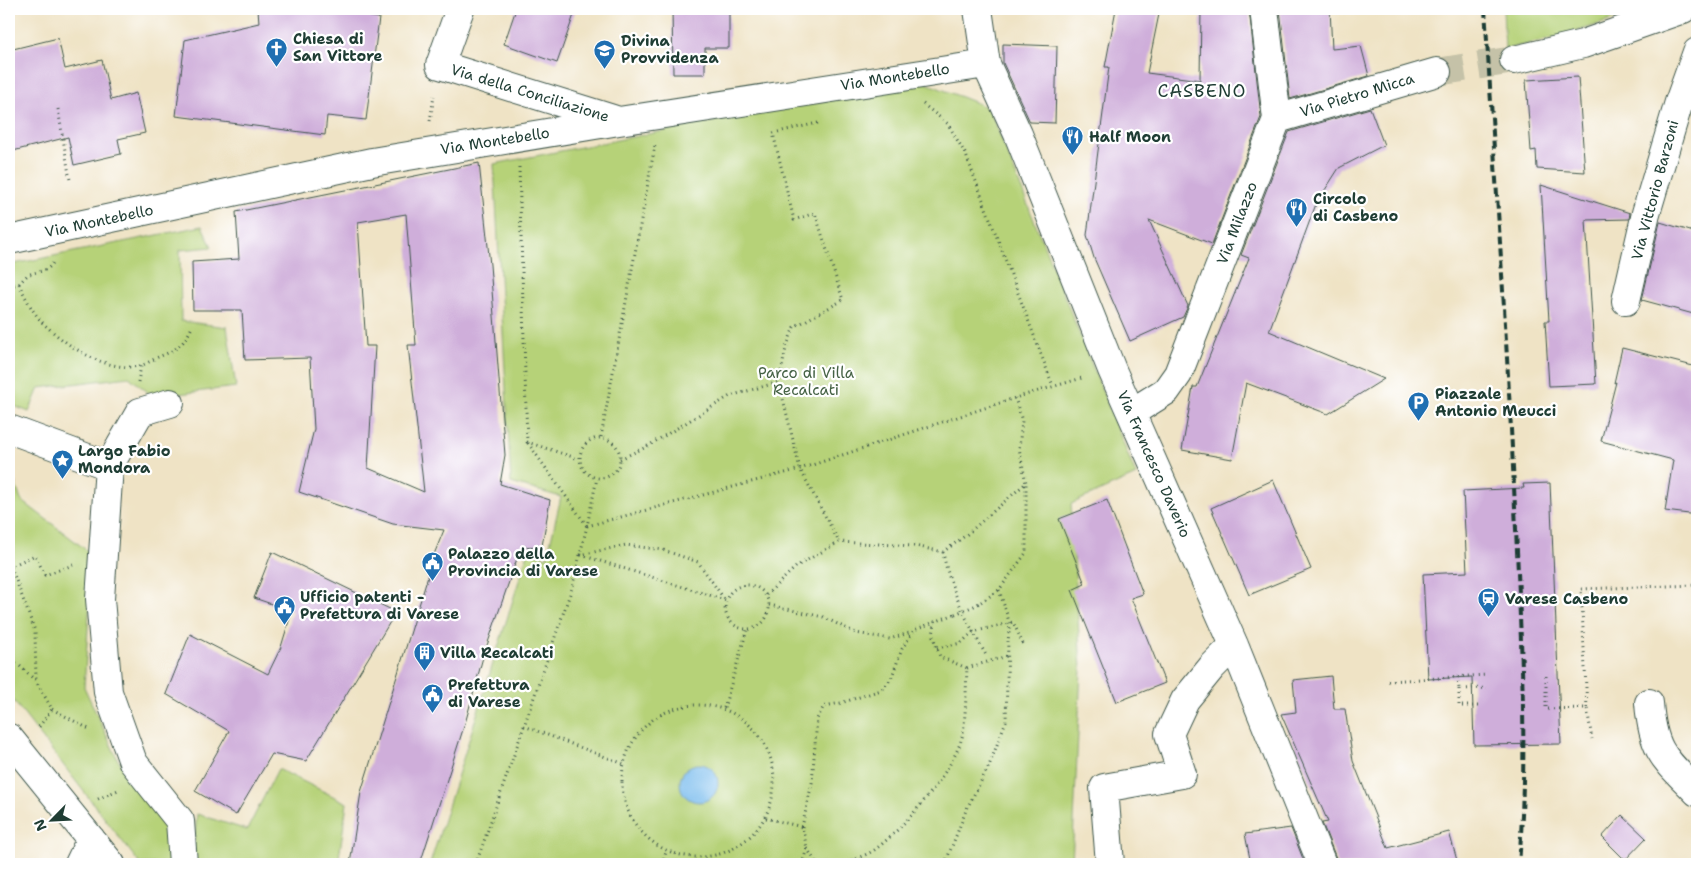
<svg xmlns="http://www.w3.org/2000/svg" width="1706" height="873" viewBox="0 0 1706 873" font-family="'Shantell Sans',sans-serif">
	<rect width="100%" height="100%" fill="#fff"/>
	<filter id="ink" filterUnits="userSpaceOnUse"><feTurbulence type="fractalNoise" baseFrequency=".02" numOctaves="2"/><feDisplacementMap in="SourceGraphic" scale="10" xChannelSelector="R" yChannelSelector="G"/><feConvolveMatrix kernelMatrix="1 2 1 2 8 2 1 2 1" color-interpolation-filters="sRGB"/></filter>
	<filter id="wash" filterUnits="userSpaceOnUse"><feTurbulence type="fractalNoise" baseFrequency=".0096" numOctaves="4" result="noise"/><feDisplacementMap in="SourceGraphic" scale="20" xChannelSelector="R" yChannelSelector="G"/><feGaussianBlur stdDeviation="1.12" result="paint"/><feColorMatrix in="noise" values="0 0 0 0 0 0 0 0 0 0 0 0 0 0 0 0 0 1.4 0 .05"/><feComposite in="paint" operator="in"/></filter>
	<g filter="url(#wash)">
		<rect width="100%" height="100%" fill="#efe3c5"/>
		<path fill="#b6d278" stroke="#6a8856" d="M1503,9H1645L1560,37L1505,49Z
			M921,81L989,108L1136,475L1071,504L1081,669L1072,864H430L528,552L547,557L561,497L511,483L494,164Z
			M202,226L212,247L180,250L181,321L227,327L236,387L154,397L129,377L39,388L29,412L9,404V265Z
			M9,466L21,500L93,555L84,687L118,760L178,838L175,864H140L9,695Z
			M278,769L347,803L338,864H192L197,814L247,830Z"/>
		<path fill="#76baed" stroke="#4a7c90" d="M680 783a19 19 0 1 1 38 0a19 19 0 1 1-38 0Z"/>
		<g id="blocks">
			<path fill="#cfaeda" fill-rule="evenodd" d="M258,9H368L366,16L379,18L366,120L327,116L325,135L176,116L185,40L259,23Z
				M516,9H576L557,63L504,44Z
				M672,9H729V48H705V74H673Z
				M1116,9H1160L1147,73L1200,80L1201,9H1249L1261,117L1212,244L1149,220L1188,306L1183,317L1130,341L1094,258L1087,235L1109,67H1105Z
				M1280,9H1330L1332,49L1361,46L1369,76L1290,99Z
				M58,38L65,69L102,60L111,100L136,93L145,133L118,139L121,154L74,165L68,137L9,152V50Z
				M1003,44L1057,46L1055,123L1030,122L1003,63Z
				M1578,77L1585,172L1537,169L1536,150L1531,151L1526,80Z
				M1370,108L1384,145L1339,168L1316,204L1269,331L1384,379L1328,414L1246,383L1232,459L1182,450L1193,387H1197L1249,258L1241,255L1289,132Z
				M479,163L490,265L505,455L500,484L550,500L542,546L521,547L483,657L466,720L420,864H350L361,792L430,570L428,569L444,530L393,524L299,492L314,429L310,358L245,360L242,310H193L192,262L239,259L236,212ZM406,214L416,345H408L424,492L368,468L375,346H366L358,222Z
				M1541,185L1630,213L1629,219L1586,220L1596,384L1549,386L1545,321H1549Z
				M1660,222L1697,233V315L1642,300Z
				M1622,348L1697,367V515L1665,511L1673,460L1601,441L1616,382L1614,383Z
				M1273,480L1311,569L1249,595L1211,508Z
				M1550,483L1561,744L1474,745L1472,677L1428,679L1423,574L1467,572L1463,491L1524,488L1523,484Z
				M1107,500L1143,594L1131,598L1165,683L1117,702L1072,590L1085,584L1059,519Z
				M272,552L396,612L306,761L272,754L236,815L195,791L229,731L166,694L190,634L268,674L281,647L292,611L254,598Z
				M1331,676L1334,709H1345L1353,761L1388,848L1449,832L1458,864H1337L1336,858L1322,823L1328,822L1281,714L1296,712L1293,680Z
				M1622,815L1646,838L1625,860L1602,837Z
				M1291,828L1305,864H1251L1245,834Z"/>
		</g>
	</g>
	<g filter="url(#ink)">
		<use href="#blocks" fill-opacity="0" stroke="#3e564a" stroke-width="1"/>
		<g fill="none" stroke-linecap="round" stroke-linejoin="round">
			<path stroke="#c5c2a8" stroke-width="28" stroke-dasharray="28 14" stroke-linecap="butt" d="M1437,72L1514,60"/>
			<defs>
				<path id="minor" d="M460,9L440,65L613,119
					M978,9L986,64L1018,134L1112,370L1234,645L1322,864
					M1514,60L1583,44L1683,9
					M1277,119L1437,72
					M9,240L372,162L619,121L986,64
					M1626,301L1646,213L1679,102L1697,52
					M170,403L140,412L109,466L100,599L108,692L133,762L180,821L183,864
					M1131,413L1166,391L1178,374L1277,119L1264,9
					M9,429L109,466
					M1649,703C1653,753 1665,759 1697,792
					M9,738L111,864
					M79,864L91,839
					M1110,864L1104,788L1182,774L1169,734L1185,700L1212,667L1234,645"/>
			</defs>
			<use href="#minor" stroke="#3e564a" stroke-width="30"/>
			<path stroke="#3e564a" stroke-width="3" stroke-dasharray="1 4" stroke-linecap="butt" d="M923,104L948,124L966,155L1053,386
				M58,109L70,180
				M430,121L434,96
				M818,123L773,133L794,220L815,213L843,300L794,327L786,348L779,382L800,469L839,542
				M519,167L527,442L579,459
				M19,284C22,281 25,277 28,275C39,270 48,273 54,261
				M9,286L19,284C26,299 34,315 46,326C69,347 106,372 139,366C144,365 151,361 156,358C175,350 183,347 192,327
				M138,382L141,366
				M601,437L655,145
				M580 458a20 20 0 1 1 40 0a20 20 0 1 1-40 0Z
				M528,443L587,526
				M620,459L646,447L730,396L779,382
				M587,526L800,469L1015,398L1082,378
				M943,552C949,588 968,623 986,655
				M580,555L626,545L663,550L698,562L725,600
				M581,555L725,600
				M9,567L35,555L45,575L73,565
				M11,567L35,631L36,681
				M725 607a22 22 0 1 1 44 0a22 22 0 1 1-44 0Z
				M999,590L1005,608
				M766,595L797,566L839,542L915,546L943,552L965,536L1026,483L1019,448L1022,421L1015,398
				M981,602L999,590L1026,553V483
				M769,605L823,617L856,633L890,639L912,632
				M937,648L961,643L973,632L1013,622L1024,646
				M9,656L36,681L52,709L39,727
				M967,668L1007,656
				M1546,676V709L1587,708L1592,739
				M1458,677L1459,689L1487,688
				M1388,681L1486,675
				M1459,689V706H1481
				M622 781a76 76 0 1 1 152 0a76 76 0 1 1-152 0Z
				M724,708L747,630
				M1587,708L1581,589L1697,585
				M52,709L89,729
				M524,726L624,764
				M98,799L118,790
				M766,818L802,827L807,848L802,864
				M802,827L812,783L817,719L824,706L841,703L881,690L891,679L902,649L914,630L955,614
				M807,848L817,864
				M476,864L572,588L587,526L597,478
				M662,864L666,852
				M848,864L850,861C859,857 870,854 877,848C905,827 957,767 963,733C966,712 966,689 967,668L940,657L933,636L935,621
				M945,864L967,808L989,766L1006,721L1008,641"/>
			<use href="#minor" stroke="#fff" stroke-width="28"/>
			<path stroke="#1f3d34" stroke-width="4" stroke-dasharray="8 4" stroke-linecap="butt" d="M1485,9C1496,182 1508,355 1516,529C1521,641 1528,752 1519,864"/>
			<path stroke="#3e564a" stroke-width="3" stroke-dasharray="1 4" stroke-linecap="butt" d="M1005,608L1010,625L1008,641
				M955,614L974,606L981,602"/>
		</g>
	</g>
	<defs>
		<symbol id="church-pin" viewBox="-11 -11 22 30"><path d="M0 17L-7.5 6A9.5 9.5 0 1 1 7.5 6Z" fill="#1f6fb2" stroke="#fff"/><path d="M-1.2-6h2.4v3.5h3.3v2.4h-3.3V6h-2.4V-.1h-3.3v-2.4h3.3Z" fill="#fff"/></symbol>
		<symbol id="school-pin" viewBox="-11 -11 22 30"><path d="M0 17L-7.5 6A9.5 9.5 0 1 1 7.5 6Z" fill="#1f6fb2" stroke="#fff"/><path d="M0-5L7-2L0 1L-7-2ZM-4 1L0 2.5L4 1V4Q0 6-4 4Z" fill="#fff"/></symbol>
		<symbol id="restaurant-pin" viewBox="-11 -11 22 30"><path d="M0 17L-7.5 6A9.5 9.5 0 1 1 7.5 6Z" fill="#1f6fb2" stroke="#fff"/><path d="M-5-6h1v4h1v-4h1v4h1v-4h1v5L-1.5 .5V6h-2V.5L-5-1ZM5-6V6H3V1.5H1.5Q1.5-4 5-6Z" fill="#fff"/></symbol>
		<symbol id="parking-pin" viewBox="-11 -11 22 30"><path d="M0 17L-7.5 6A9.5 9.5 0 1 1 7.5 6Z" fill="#1f6fb2" stroke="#fff"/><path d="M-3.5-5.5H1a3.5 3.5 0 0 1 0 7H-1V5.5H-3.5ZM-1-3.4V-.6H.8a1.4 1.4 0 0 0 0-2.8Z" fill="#fff"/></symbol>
		<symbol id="sight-pin" viewBox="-11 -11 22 30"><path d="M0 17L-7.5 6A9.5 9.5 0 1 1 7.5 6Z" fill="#1f6fb2" stroke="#fff"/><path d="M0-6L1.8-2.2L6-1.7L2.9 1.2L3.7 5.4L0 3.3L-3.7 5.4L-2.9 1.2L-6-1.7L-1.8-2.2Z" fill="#fff"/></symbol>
		<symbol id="civic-pin" viewBox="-11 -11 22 30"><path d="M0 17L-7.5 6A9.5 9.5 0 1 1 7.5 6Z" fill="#1f6fb2" stroke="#fff"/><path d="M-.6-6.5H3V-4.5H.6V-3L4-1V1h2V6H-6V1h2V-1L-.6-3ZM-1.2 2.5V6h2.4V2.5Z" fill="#fff"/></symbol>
		<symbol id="station-pin" viewBox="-11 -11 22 30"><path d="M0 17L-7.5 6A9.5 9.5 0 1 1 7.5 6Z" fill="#1f6fb2" stroke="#fff"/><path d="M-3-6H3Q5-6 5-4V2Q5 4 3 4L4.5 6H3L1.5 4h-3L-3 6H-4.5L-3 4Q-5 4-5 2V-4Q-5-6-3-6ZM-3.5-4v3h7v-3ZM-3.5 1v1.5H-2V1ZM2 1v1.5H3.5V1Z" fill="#fff"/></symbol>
		<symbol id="building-pin" viewBox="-11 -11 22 30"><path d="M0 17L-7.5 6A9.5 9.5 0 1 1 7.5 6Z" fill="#1f6fb2" stroke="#fff"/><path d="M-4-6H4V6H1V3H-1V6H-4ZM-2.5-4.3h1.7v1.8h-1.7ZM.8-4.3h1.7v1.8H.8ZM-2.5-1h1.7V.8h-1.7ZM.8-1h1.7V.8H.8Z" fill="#fff"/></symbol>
	</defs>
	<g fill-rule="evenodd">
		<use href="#church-pin" x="264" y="36" width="25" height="34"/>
		<use href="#school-pin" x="592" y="38" width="25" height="34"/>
		<use href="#restaurant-pin" x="1060" y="124" width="25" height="34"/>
		<use href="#restaurant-pin" x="1284" y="196" width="25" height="34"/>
		<use href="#parking-pin" x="1406" y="390" width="25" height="34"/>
		<use href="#sight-pin" x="50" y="448" width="25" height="34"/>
		<use href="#civic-pin" x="420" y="550" width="25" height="34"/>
		<use href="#station-pin" x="1476" y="586" width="25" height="34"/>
		<use href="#civic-pin" x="272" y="594" width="25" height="34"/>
		<use href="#building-pin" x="412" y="640" width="25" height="34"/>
		<use href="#civic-pin" x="420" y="682" width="25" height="34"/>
	</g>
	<g text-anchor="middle" stroke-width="4.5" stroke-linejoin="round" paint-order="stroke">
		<g font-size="15" font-weight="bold" fill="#1f3d34" stroke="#fff" text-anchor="start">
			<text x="293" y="44">Chiesa di<tspan x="293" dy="17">San Vittore</tspan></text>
			<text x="621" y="46">Divina<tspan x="621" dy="17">Provvidenza</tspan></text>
			<text x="1089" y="142">Half Moon</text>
			<text x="1313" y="204">Circolo<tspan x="1313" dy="17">di Casbeno</tspan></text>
			<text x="1435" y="399">Piazzale<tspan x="1435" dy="17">Antonio Meucci</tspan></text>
			<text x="78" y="456">Largo Fabio<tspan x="78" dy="17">Mondora</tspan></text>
			<text x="448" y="559">Palazzo della<tspan x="448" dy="17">Provincia di Varese</tspan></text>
			<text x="300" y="602">Ufficio patenti -<tspan x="300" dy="17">Prefettura di Varese</tspan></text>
			<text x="1505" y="604">Varese Casbeno</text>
			<text x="440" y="658">Villa Recalcati</text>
			<text x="448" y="690">Prefettura<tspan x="448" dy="17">di Varese</tspan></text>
		</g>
		<g font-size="15" fill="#1f3d34" stroke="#fff">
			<text transform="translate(895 77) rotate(-9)" y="5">Via Montebello</text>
			<text transform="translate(530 93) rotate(17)" y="5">Via della Conciliazione</text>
			<text transform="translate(1357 95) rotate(-17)" y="5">Via Pietro Micca</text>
			<text transform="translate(495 141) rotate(-9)" y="5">Via Montebello</text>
			<text transform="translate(1655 190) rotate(-75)" y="5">Via Vittorio Barzoni</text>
			<text transform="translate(99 221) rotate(-12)" y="5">Via Montebello</text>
			<text transform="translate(1237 223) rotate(-69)" y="5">Via Milazzo</text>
			<text transform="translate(1154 464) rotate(66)" y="5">Via Francesco Daverio</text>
		</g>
		<g font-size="15" fill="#456245" stroke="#fff">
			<text x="806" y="378">Parco di Villa<tspan x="806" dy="17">Recalcati</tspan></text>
		</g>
		<g font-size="18" letter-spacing="1" fill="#1f3d34" stroke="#fff">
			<text x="1202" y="97">CASBENO</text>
		</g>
	</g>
	<rect width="1706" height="873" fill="none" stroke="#fff" stroke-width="30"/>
	<g transform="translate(52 820) rotate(246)" stroke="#ffffff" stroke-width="4" paint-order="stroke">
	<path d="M0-4L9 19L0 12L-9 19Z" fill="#1f3d34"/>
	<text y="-8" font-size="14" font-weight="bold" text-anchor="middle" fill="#1f3d34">N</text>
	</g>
</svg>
